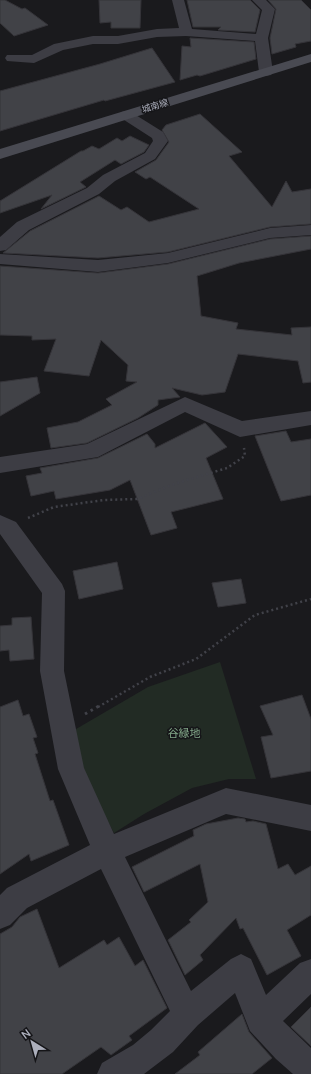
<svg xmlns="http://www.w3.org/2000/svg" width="311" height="1074" viewBox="0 0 311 1074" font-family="Manrope,'Noto Sans JP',sans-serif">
	<rect width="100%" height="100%" fill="#1a1a1d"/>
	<path fill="#222b24" d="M220,662L256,779H229L192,788L144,814L114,833L75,760L71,732L148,687Z"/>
	<path fill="#414247" stroke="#353439" d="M0,0H5L22,9L25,8L48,25L14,36L0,23Z
		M99,0H141L140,28H111V22L100,23Z
		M187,0H250L260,10L255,32L218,30L221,27H193Z
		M268,0H301L311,10V41L295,44L296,47L272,54L270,38L276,9Z
		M190,38L254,42L256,59L200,76L197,75L180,80L182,46L191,47Z
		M152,48L175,82L105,101L104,100L0,131V91L100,64Z
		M200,114L242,152L229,156L272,207L286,181L292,192L311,189V224L270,227L168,252L98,258L3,253L30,231L99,196L121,210L127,207L149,222L199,209L150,177L146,179L135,172L156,160L169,142L162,130L166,125Z
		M130,136L149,145L144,152L121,164L115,160L80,182L86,187L41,209L52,195L0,213V201L81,151H83L92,146L99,149L117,138L122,141Z
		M311,236V249L239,263L197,276L201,316L238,323L236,329L292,335L291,328L311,327V382L303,383L298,361L238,354L225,392L202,395L172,388L180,397L158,400V405L138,418L87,443L51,448L47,428L78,422L112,405L106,399L137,382L126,381L128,365L101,340L89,376L44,371L56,339L32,340V336L0,335V266L98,273L168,264L270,239Z
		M37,377L40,393L0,416V382Z
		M205,423L227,447L206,458L223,499L171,512L177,528L151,535L130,480L110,490L56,499L54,491L31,496L26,476L42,473L40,468L98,458L147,434L155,444V448Z
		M286,431L291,442L311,439V495L281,501L255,436Z
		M117,562L123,589L79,599L73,571Z
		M241,579L246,603L218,607L212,583Z
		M31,617L34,659L10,661L9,650L0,651V626L12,625V618Z
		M302,695L311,719V771L271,778L261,737L273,735L260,706Z
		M18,700L23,716L29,714L37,737L33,738L38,753L35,754L50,801L53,800L69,845L31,861L29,854L0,874V707Z
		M238,818L245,819L246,822L253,821L266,824L278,869L288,864L295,875L311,866V915L287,930L301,956L267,975L243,928L240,929L236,918L200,955L203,960L185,975L168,940L191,922L189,920L208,902L200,864L144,892L132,867L194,836L193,830L206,824Z
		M37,909L59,968L104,940L107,945L119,937L135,966L143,960L167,1008L129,1036L132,1040L111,1055L101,1047L62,1074H0V934L12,927L20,917Z
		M311,1007V1046L291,1027Z
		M242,1014L249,1032L272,1058L252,1074H175L200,1055L198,1052Z"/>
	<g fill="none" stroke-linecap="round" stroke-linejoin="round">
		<path stroke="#414249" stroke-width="2.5" stroke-dasharray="2 3" stroke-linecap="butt" d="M28,518L54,507L104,500L137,499L174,484L227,468L245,456L244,448
			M98,707L150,677L196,659L255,615L311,599"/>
		<path stroke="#414249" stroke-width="3" stroke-dasharray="2.5 4" stroke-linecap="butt" d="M85,714L99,706"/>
		<path fill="#3d3d44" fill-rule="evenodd" d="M172,0H184L192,29L256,34L262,10L252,0H266L275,9L268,38L273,72L271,75L266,76L261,75L259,72L255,41L186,36L157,37L118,44H93L63,50L34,63L7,61L5,58L7,55H32L54,44L93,36H118L157,29L179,28Z
			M126,111L131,112L163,132L168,141L155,159L115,181L99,194L29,230L6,250L0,251V237L17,222L87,188L103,175L145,153L153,141L152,138L121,118L119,115L121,112Z
			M311,225V235L270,238L168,263L98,272L0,264V254L98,260L168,253L270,228Z
			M185,397L242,421L311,411V425L240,437L185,412L98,457L0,473V457L87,444Z
			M0,515L16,522L62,584L65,591L64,671L84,768L114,834L226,788L311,805V831L226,814L125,857L191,991L231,959L241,954L251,959L266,995L300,963L311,959V994L283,1021L311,1048V1074H293L276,1059L250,1031L235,993L198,1025L173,1052L144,1074H97L102,1063L133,1045L151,1030L170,1011L101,869L27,908L10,925L0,929V895L7,888L90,845L58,769L40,671L42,593L0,534Z"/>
		<path fill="#494a52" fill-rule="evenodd" d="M311,54V62L0,159V149Z"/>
	</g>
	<g text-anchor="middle" stroke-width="3" stroke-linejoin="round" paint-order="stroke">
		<g font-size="9" fill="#acafbc" stroke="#151518">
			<text transform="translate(155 106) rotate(-17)" y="3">城南線</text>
		</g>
		<g font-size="11" fill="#83a889" stroke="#151518">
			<text x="184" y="737">谷緑地</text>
		</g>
	</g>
	<g transform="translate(32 1042) rotate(323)" stroke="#151518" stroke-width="3" paint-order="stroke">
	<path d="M0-3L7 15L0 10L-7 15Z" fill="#acafbc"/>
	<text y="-6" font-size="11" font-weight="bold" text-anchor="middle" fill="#acafbc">N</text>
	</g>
</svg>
